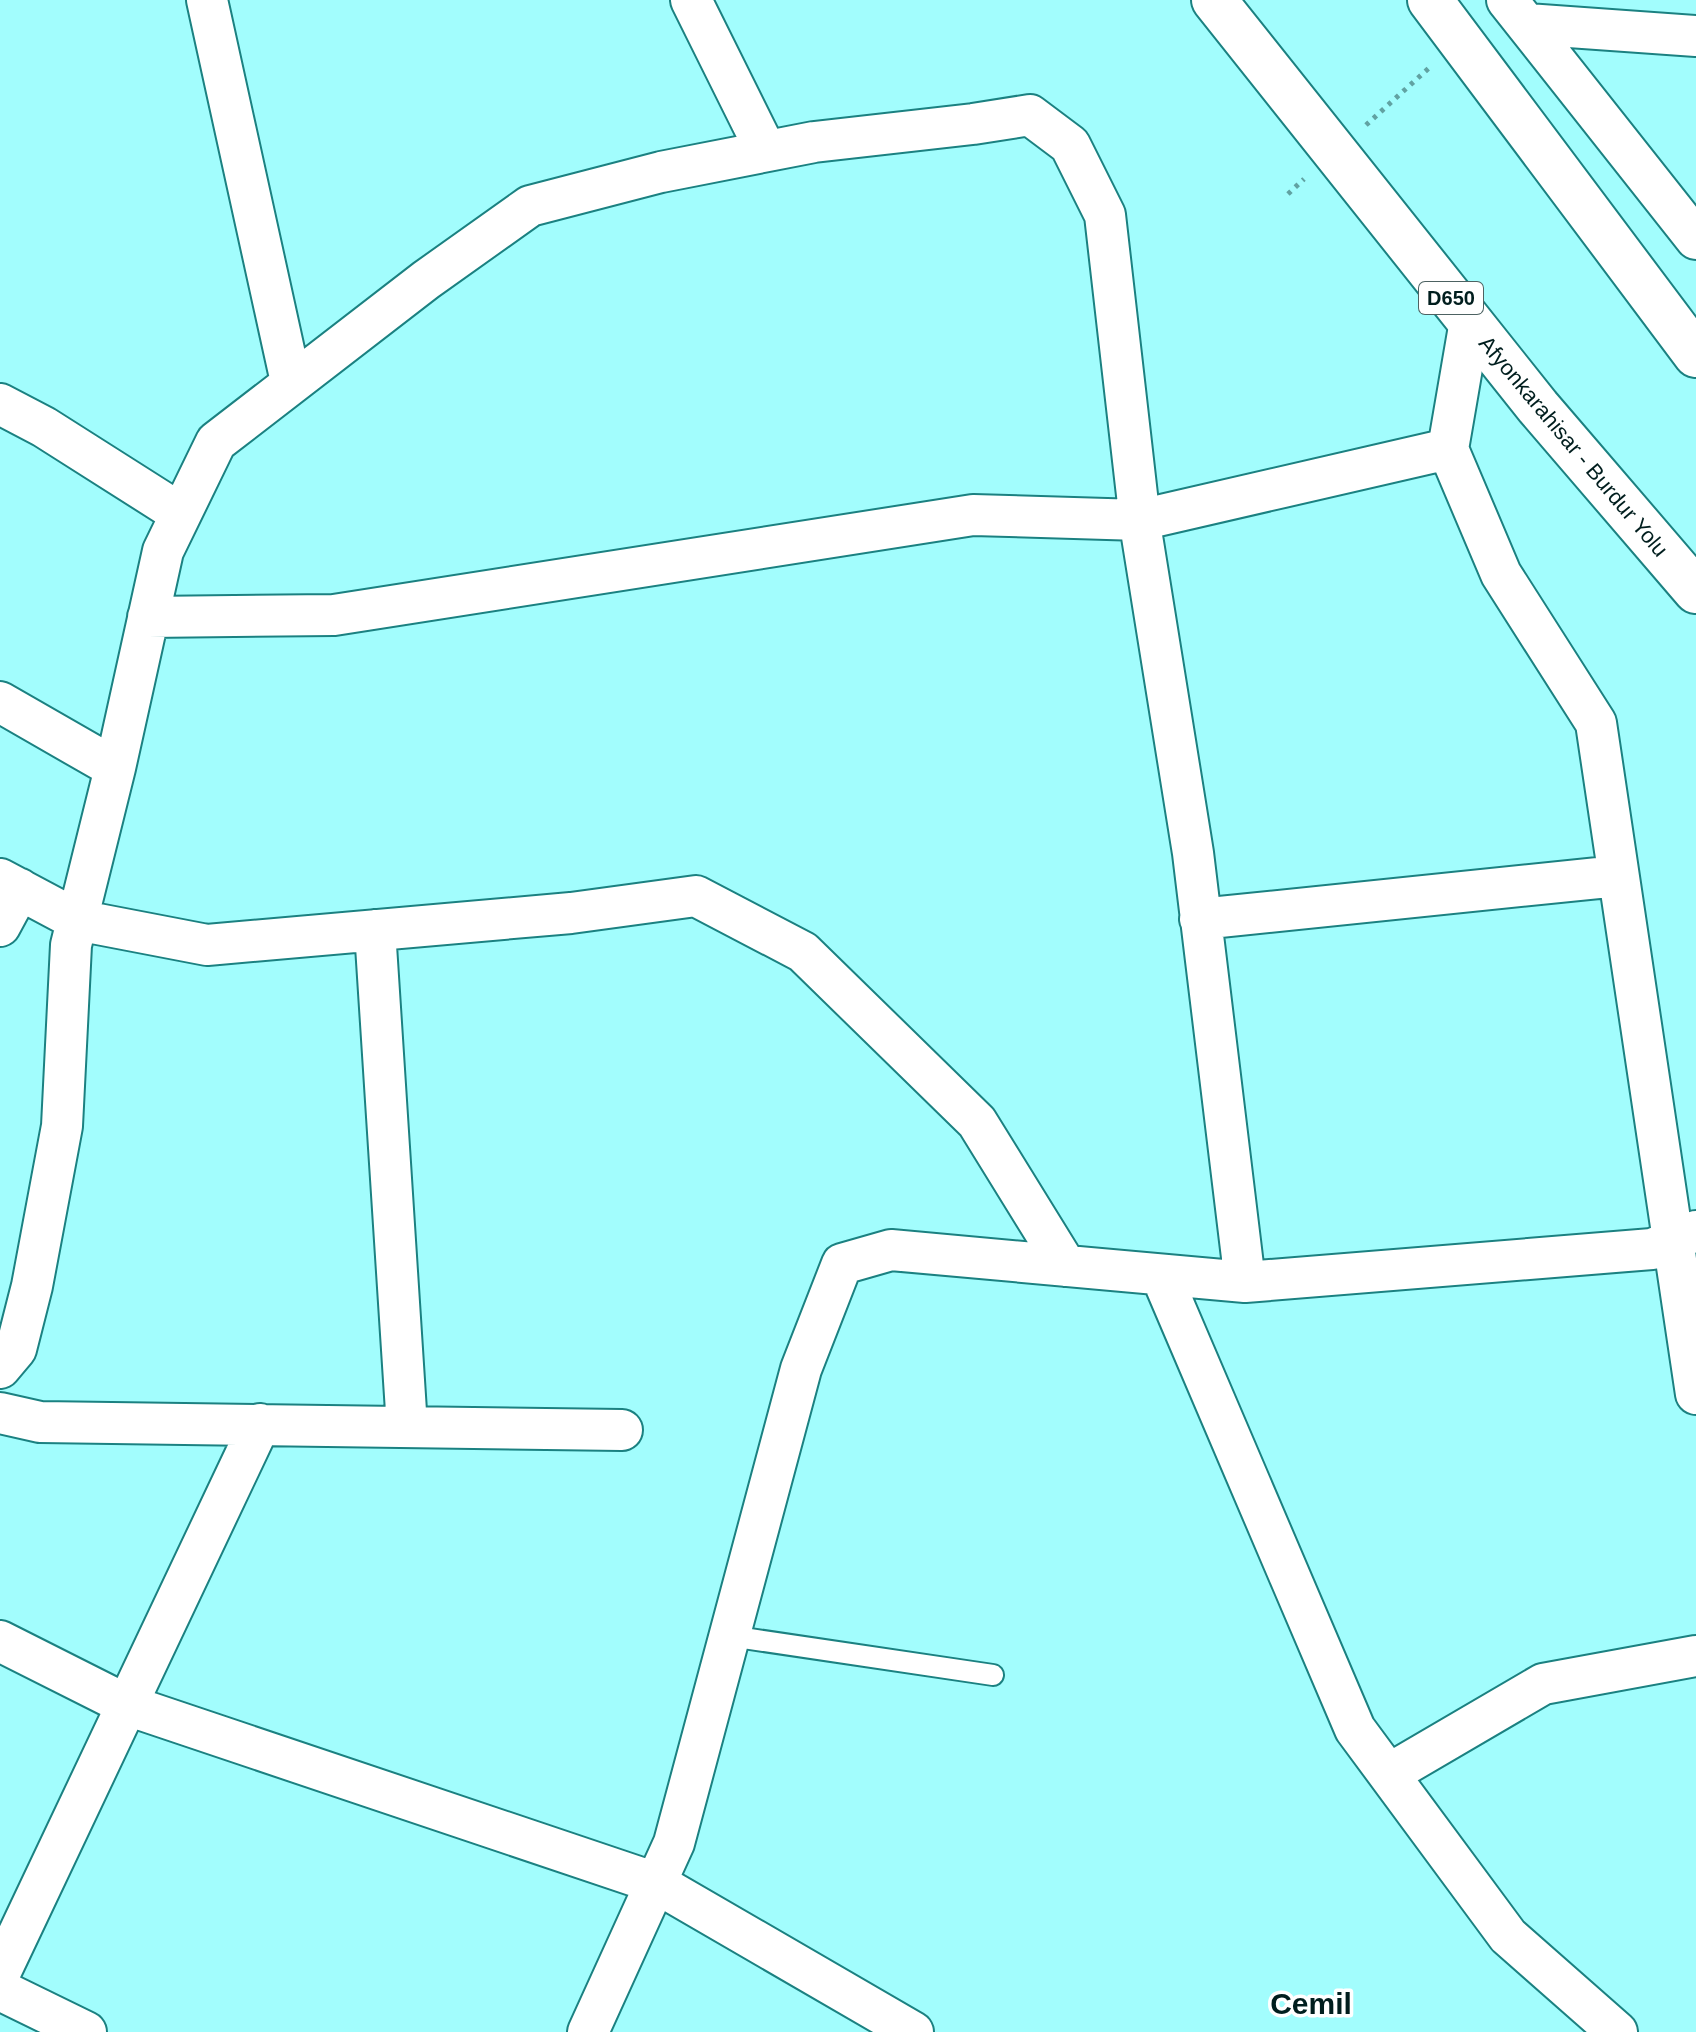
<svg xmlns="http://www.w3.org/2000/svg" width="1696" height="2032" viewBox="0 0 1696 2032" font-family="Helvetica,sans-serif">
	<rect width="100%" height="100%" fill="#a2fdfd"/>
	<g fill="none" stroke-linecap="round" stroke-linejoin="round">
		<defs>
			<path id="service" d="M730,1636L993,1675"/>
			<path id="minor" d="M207,0L291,382
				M691,0L766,151
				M1507,0L1696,239
				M1527,24L1696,36
				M1470,321L1448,449L1501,574L1596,723L1696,1394
				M0,404L44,427L181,514
				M148,617L334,615L973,515L1140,520L1448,449
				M0,702L115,768
				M0,879L77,920L207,945L571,913L696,896L803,952L977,1122L1066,1266
				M1200,919L1618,876
				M0,926L20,889
				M375,930L407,1427
				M1161,1275L1355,1729L1508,1936L1617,2032
				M0,1368L16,1349L32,1286L62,1126L71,945L115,768L163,551L216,442L426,280L530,206L661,172L814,142L973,124L1030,115L1070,145L1105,215L1141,530L1193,853L1245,1282
				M0,1413L40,1422L622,1430
				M0,1641L127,1705L656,1883L913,2032
				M1389,1774L1543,1684L1696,1656
				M0,1973L260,1424
				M0,1990L86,2032
				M588,2032L674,1843L801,1369L842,1264L891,1250L1245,1282L1652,1249L1696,1231"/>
			<path id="trunk" d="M1214,0L1538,407L1696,591
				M1430,0L1696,355"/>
		</defs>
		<use href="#service" stroke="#1b8181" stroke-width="24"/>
		<use href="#minor" stroke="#1b8181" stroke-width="44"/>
		<use href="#trunk" stroke="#1b8181" stroke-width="48"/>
		<path stroke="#61a2a2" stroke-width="5" stroke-dasharray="4 6" stroke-linecap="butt" d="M1366,125L1430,67
			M1288,194L1304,179"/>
		<use href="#service" stroke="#fff" stroke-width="20"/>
		<use href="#minor" stroke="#fff" stroke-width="40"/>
		<use href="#trunk" stroke="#fff" stroke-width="44"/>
	</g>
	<g text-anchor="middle" stroke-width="7" stroke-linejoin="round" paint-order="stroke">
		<rect fill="#fff" stroke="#4d6262" stroke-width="2" x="1419" y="282" width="64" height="32" rx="6"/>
		<g font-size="20" font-weight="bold" fill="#011e1e">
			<text x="1451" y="305">D650</text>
		</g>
		<g font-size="22" fill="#011e1e" stroke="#fff">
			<text transform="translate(1574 446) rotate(50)" y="8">Afyonkarahisar - Burdur Yolu</text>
		</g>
		<g font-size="30" font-weight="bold" fill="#011e1e" stroke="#fff">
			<text x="1311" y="2014">Cemil</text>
		</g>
	</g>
</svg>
